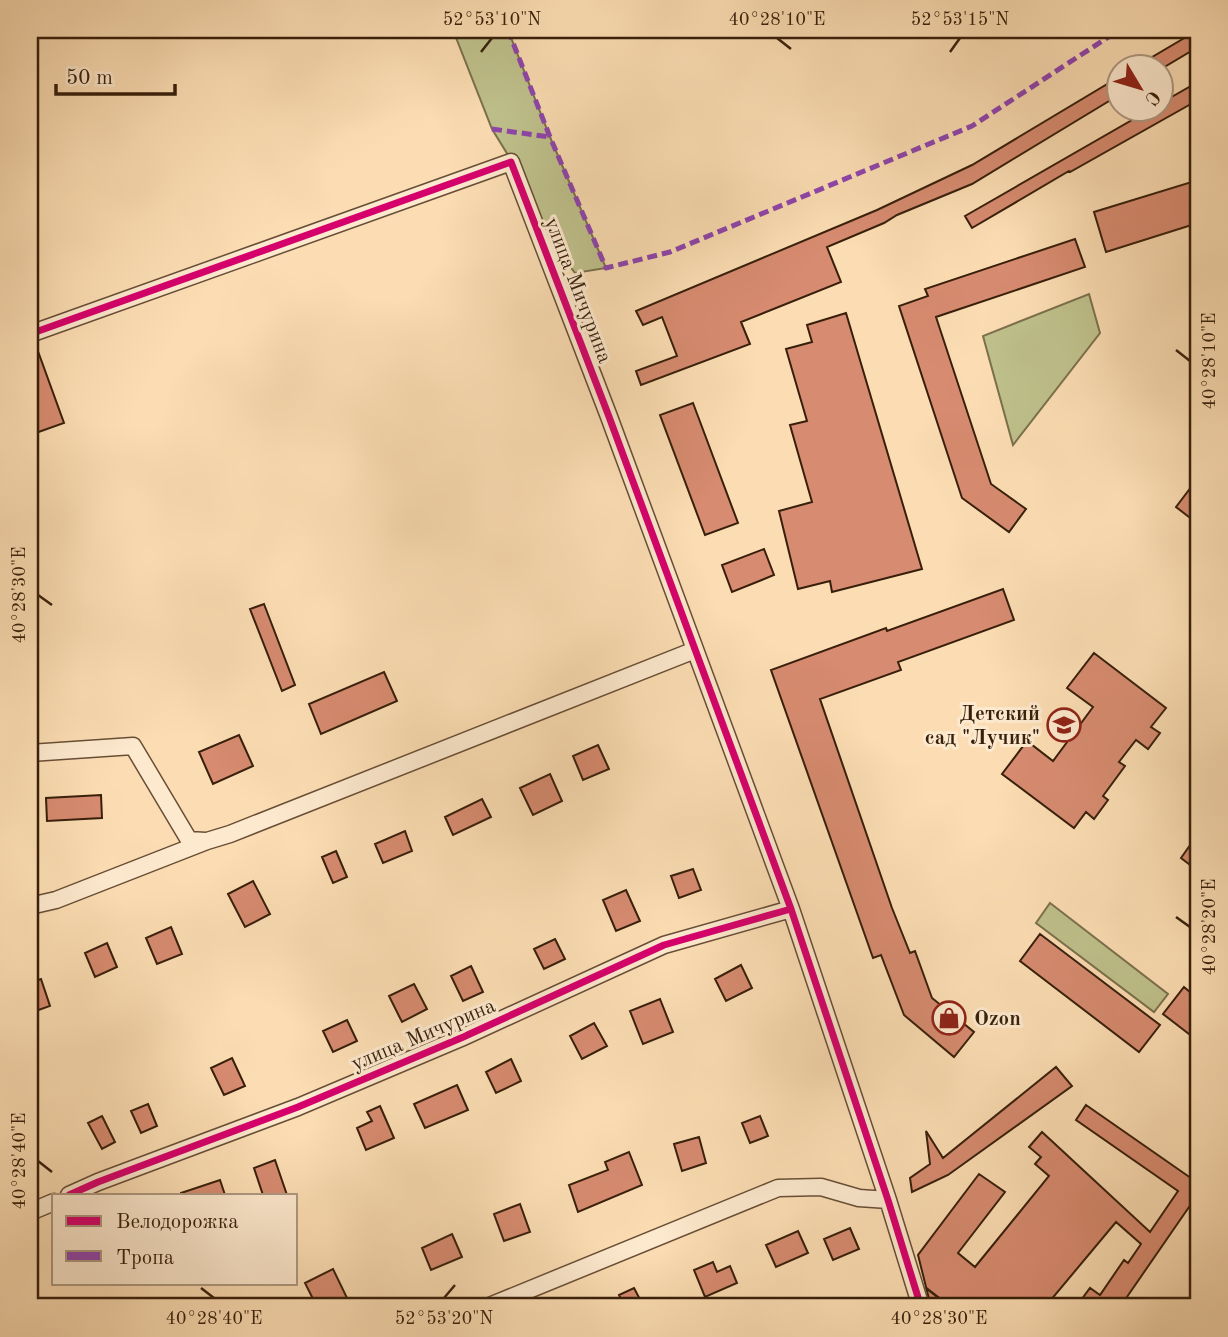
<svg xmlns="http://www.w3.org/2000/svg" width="1228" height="1337" viewBox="0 0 1228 1337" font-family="'Old Standard TT',serif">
	<rect width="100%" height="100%" fill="#fcddb3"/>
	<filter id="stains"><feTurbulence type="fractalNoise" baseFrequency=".00286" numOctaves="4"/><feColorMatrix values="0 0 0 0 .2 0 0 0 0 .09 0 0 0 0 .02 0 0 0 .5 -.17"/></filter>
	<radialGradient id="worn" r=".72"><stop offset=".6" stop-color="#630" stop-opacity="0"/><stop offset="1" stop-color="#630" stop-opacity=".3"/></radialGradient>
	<path fill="#bfc18c" stroke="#7b704c" stroke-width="2" d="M453,30H508L550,137L606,268L575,273L551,241L524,181L492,129Z
		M1089,294L1100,333L1013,445L983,336Z
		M1050,903L1168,994L1154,1012L1036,923Z"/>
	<path fill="#d78b70" stroke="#371f0b" stroke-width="2" d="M1198,30V47L1166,66H1137Z
		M1119,77V95L972,184L897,215L884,223L827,247L841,282L741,322L750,344L641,385L636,371L677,356L662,317L643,325L636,311L877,210L972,165Z
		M1198,82V100L1070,172L1069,171L972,228L965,216L1153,108H1161V103Z
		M1198,180V223L1106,252L1094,212Z
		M1075,239L1085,267L936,317L991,484L1026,509L1009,532L962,498L899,306L928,296L925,289Z
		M846,313L922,569L832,592L830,581L798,589L779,511L812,502L790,425L807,421L786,349L812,342L807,325Z
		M35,343L64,423L30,435V344Z
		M693,403L738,523L705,535L660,415Z
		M1198,478V524L1176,507Z
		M764,549L774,575L732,592L722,565Z
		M1003,589L1014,620L898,662L901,670L820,699L892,908L910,953L915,951L932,998L974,1032L954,1057L904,1015L881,955L873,958L771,670L886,628L887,631Z
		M264,604L295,685L282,691L250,609Z
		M1094,653L1166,708L1151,727L1160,733L1148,749L1136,740L1119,762L1125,766L1103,796L1108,800L1094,819L1086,812L1074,828L1002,774L1027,741L1053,761L1093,707L1067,688Z
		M384,672L397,701L321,734L309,704Z
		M239,735L253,766L213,784L199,752Z
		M598,745L609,769L583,780L573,756Z
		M550,774L562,801L533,815L520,788Z
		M101,795L102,818L47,821L46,798Z
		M482,799L491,817L453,835L445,817Z
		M405,831L412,851L383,863L375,844Z
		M1198,834V871L1181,858Z
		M336,851L347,877L333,883L322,857Z
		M693,869L701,890L679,898L671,876Z
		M253,881L270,914L245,927L228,894Z
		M626,890L640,921L616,931L603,900Z
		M171,927L182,954L157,964L146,938Z
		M1040,934L1160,1025L1139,1052L1020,961Z
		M555,939L565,959L544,969L534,949Z
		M107,943L117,967L95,977L85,953Z
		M741,965L752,988L726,1001L715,979Z
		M471,966L483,992L463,1001L451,976Z
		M41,979L50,1006L30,1013V983Z
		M414,984L427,1009L402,1022L389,996Z
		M1184,987L1198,999V1041L1163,1014Z
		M660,999L673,1032L643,1044L630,1011Z
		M347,1020L357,1041L333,1052L323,1031Z
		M594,1023L607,1046L582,1059L570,1036Z
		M232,1058L245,1086L224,1095L211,1068Z
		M511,1059L521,1081L496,1093L486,1072Z
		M1056,1067L1072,1086L948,1175L912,1192L910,1178L930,1164L926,1131L943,1158Z
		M457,1085L468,1110L425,1128L414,1104Z
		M148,1104L157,1126L141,1133L131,1111Z
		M1086,1105L1198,1183V1194L1120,1307H1076L1090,1288L1100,1295L1124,1260L1128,1263L1141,1244L1116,1222L1045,1307H931L918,1255L979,1174L1005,1192L958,1253L975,1267L1049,1176L1035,1164L1041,1157L1029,1147L1042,1132L1150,1232L1178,1191L1076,1120Z
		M380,1106L394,1138L366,1150L357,1128L372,1121L367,1112Z
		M102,1116L115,1142L102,1149L88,1123Z
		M760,1116L768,1136L750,1143L742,1123Z
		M699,1137L706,1163L682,1171L674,1144Z
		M629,1152L642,1185L578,1212L569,1185L608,1170L605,1162Z
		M275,1160L287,1195H263L254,1168Z
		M220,1180L225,1195H181V1193Z
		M520,1204L530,1232L504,1241L494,1214Z
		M850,1228L859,1249L833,1260L824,1239Z
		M798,1231L808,1253L776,1267L766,1245Z
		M452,1234L462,1257L431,1270L422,1248Z
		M713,1262L717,1272L730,1266L737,1283L705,1297L694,1270Z
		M333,1269L348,1300L333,1307H317L305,1283Z
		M634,1288L644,1307H625L619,1295Z"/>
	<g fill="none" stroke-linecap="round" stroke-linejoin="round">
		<defs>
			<path id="street" d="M30,334L511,162L608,414L791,909L888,1200L921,1307
				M30,753L133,746L189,840L205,841
				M30,906L56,900L207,841L230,834L695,650
				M69,1195L98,1182L298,1107L461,1038L664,945L791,909
				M30,1212L54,1202
				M487,1307L778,1188L821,1187L859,1198L888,1200"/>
		</defs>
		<use href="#street" stroke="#684e35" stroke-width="19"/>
		<use href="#street" stroke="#fde9ce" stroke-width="16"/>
		<path stroke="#8e44ad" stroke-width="5" stroke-dasharray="10 5" stroke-linecap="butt" d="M508,30L550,137L606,268L670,252L972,126L1119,30
			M492,129L550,137"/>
		<defs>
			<path id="cycleway" d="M30,334L511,162L608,414L791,909L888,1200L921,1307
				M69,1195L98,1182L298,1107L461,1038L664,945L791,909"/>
		</defs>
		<use href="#cycleway" stroke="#fde9ce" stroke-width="11"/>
		<use href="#cycleway" stroke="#d6006c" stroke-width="7"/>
	</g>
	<path fill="none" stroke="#371f0b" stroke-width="2.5" d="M777,38L791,49M481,52L492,38M950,52L960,38M1176,350L1190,361M38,595L52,605M1176,917L1190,927M38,1161L52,1172M201,1288L214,1298M926,1288L939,1298M444,1298L455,1285"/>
	<defs>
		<symbol id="school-ring" viewBox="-11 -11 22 22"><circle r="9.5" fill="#fde9ce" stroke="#8f2418" stroke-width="1.5"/><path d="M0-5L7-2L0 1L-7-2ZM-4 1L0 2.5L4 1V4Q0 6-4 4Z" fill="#8f2418"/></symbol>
		<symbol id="shop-ring" viewBox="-11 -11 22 22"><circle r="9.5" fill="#fde9ce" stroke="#8f2418" stroke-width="1.5"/><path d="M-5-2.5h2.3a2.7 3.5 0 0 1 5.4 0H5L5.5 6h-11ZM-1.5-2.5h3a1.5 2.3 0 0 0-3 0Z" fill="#8f2418"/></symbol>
	</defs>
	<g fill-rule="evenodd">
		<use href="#school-ring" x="1045" y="706" width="38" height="38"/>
		<use href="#shop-ring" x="930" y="999" width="38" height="38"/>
	</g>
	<g text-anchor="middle" stroke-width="6" stroke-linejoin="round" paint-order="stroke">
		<g font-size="21" fill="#371f0b" stroke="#fde9ce">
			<text transform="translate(579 290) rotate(69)" y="7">улица Мичурина</text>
			<text transform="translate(423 1034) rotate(-23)" y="7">улица Мичурина</text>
		</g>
		<g font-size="21" font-weight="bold" fill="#371f0b" stroke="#fde9ce" text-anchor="end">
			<text x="1040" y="720">Детский<tspan x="1040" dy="24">сад "Лучик"</tspan></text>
			<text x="974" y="1025" text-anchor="start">Ozon</text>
		</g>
	</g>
	<rect width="1228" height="1337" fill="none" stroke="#fcddb3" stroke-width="77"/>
	<rect x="52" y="1194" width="245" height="91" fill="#fde9ce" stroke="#ae9880" stroke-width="2"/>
	<rect x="66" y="1216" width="35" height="10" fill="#d6006c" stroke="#ae9880" stroke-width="2"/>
	<text x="116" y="1228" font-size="21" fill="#371f0b">Велодорожка</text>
	<rect x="66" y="1251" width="35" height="10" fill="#8e44ad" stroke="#ae9880" stroke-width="2"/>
	<text x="116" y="1264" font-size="21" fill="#371f0b">Тропа</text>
	<g transform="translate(1140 88) rotate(128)"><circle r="33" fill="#fde9ce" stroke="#ae9880" stroke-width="2"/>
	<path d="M0-5L12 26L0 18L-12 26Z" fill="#8f2418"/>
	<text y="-10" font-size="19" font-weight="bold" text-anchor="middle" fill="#371f0b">С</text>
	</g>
	<path d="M56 84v10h119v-10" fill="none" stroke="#371f0b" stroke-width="3.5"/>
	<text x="66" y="84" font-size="21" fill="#371f0b" stroke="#fde9ce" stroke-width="5" paint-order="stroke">50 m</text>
	<rect x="38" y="38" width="1152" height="1260" fill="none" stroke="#371f0b" stroke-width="2.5"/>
	<g font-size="18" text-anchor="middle" fill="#371f0b">
		<text x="492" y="25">52°53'10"N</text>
		<text x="777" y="25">40°28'10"E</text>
		<text x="960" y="25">52°53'15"N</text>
		<text transform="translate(1209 361) rotate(-90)" y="6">40°28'10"E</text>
		<text transform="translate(19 595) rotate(-90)" y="6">40°28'30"E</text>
		<text transform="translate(1209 927) rotate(-90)" y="6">40°28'20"E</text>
		<text transform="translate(19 1161) rotate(-90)" y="6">40°28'40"E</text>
		<text x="214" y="1324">40°28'40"E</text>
		<text x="444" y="1324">52°53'20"N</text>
		<text x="939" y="1324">40°28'30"E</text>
	</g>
	<rect width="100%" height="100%" filter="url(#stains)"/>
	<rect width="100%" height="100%" fill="url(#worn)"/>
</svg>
